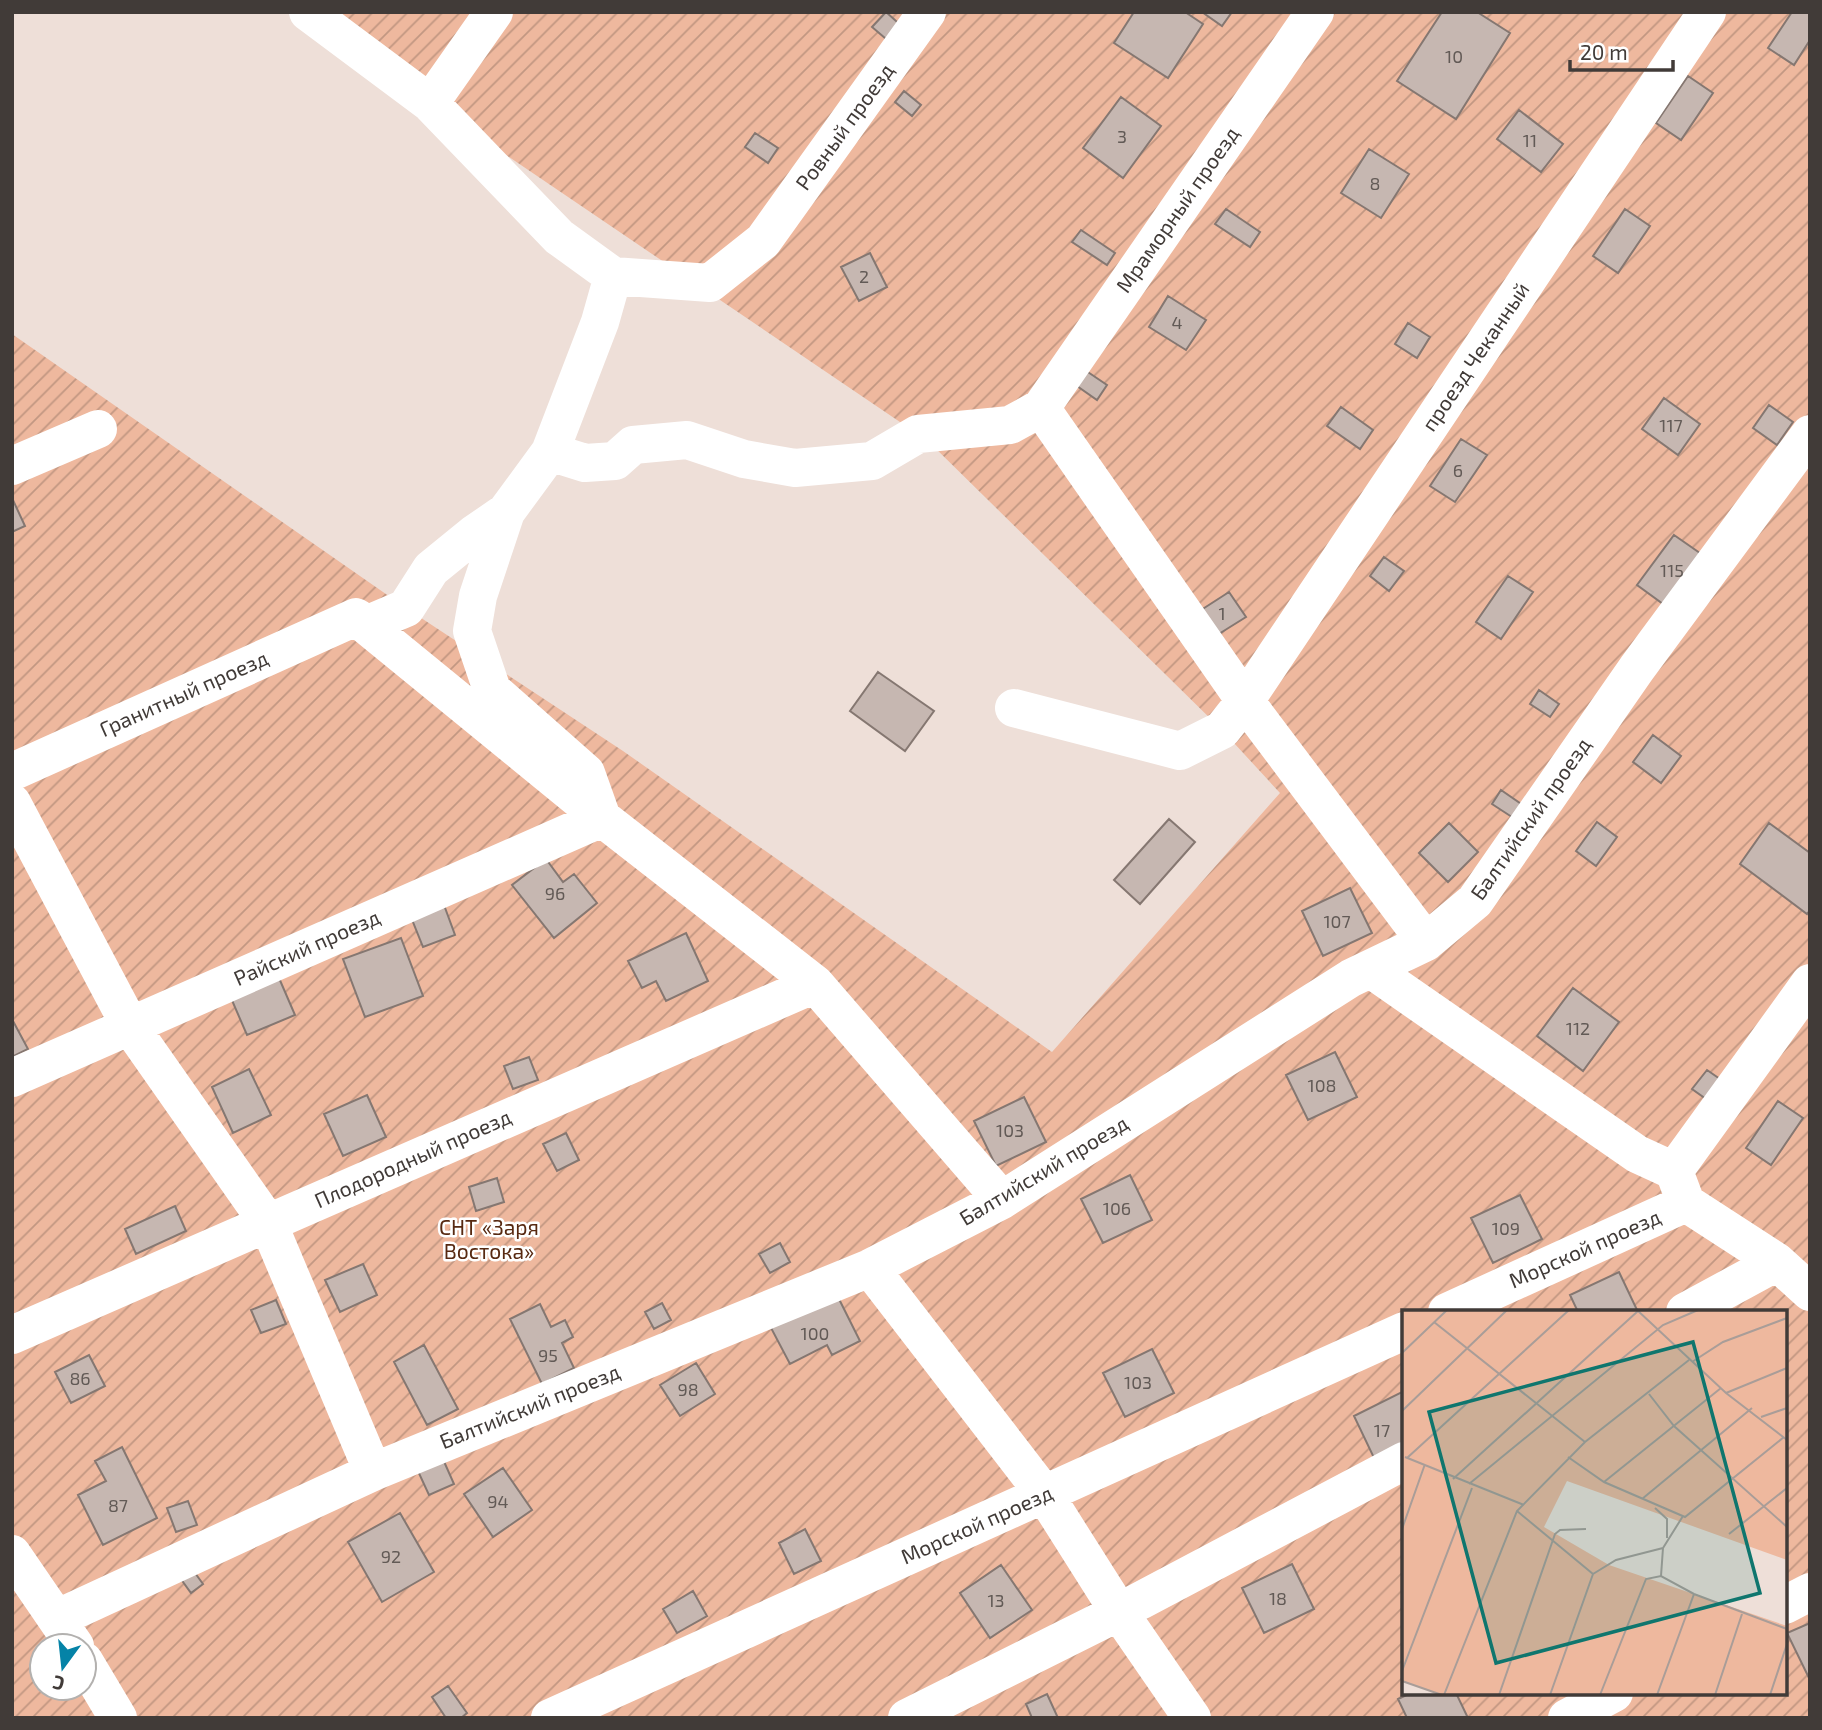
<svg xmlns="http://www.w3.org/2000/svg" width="1822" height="1730" viewBox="0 0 1822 1730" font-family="'Exo 2',sans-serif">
	<defs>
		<pattern id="garden-furrows" width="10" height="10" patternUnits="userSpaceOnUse" patternTransform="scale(1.75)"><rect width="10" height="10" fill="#eeb89e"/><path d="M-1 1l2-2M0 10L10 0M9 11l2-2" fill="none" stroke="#c29782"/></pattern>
	</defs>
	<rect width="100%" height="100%" fill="#eedfd8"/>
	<path fill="url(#garden-furrows)" fill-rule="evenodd" d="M295,12H1810V1718H12V334L406,608L623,751L1052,1052L1280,793L1222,730L928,441ZM1404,1312H1785V1693H1404ZM42,1646H84V1688H42Z"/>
	<path fill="#c6b7b1" stroke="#857771" stroke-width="2" d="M886,12L905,29L892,44L872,27Z
		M1134,12H1185L1203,24L1168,78L1114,43Z
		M1202,12H1232L1222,26Z
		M1442,12H1477L1510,33L1456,119L1397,81Z
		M1792,12H1810V40L1794,65L1768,48Z
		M1688,76L1713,93L1681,140L1656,123Z
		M904,91L921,105L912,116L895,102Z
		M1121,97L1161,126L1123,178L1083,148Z
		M1519,110L1563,144L1541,172L1497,139Z
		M755,133L778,148L768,163L745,147Z
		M1369,149L1409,174L1381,218L1341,193Z
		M1226,209L1260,232L1250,247L1215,224Z
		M1625,209L1650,226L1618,273L1593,256Z
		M1081,230L1115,253L1107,265L1072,242Z
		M870,253L887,287L859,301L841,267Z
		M1168,296L1206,320L1186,350L1149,327Z
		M1408,323L1430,337L1417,358L1395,344Z
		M1076,364L1107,385L1097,400L1067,379Z
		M1664,398L1700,424L1678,455L1642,429Z
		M1769,405L1793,422L1777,445L1753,428Z
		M1341,407L1373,430L1360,449L1327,426Z
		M1461,439L1487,455L1455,502L1430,486Z
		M12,498L25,526L12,532Z
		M1674,535L1707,558L1670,609L1637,585Z
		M1384,557L1404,571L1389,591L1370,576Z
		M1508,576L1533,592L1501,639L1476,622Z
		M1229,592L1246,617L1214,637L1198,612Z
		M878,672L934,711L905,751L850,711Z
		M1539,690L1559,704L1550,717L1530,704Z
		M1653,735L1681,756L1661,783L1633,762Z
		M1501,790L1527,808L1518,821L1492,804Z
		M1169,819L1195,842L1140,904L1114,880Z
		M1597,822L1617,837L1596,866L1576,851Z
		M1449,823L1478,852L1448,882L1419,853Z
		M1769,823L1810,853V910L1807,914L1740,864Z
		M546,859L563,882L574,874L597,903L554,938L512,885Z
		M1350,888L1372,933L1323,956L1302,911Z
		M444,905L455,935L423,947L411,917Z
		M686,933L708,981L666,1001L656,981L642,988L628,961Z
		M401,938L423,996L365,1017L343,959Z
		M279,978L295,1015L247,1035L231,998Z
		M1573,988L1619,1022L1583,1071L1537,1036Z
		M13,1021L28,1049L12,1057V1022Z
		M1335,1052L1357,1097L1308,1120L1286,1075Z
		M529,1057L538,1080L513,1089L504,1066Z
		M249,1069L271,1115L233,1133L212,1087Z
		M1707,1070L1730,1086L1716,1106L1692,1089Z
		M367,1095L386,1137L343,1156L324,1114Z
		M1024,1097L1046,1142L996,1166L974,1121Z
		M1778,1101L1803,1118L1771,1165L1746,1148Z
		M566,1133L579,1160L557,1171L543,1144Z
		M1130,1175L1152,1220L1103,1243L1081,1199Z
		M497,1178L504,1202L476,1211L469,1187Z
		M1520,1195L1542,1239L1493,1263L1471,1218Z
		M175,1206L186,1231L136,1254L125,1229Z
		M780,1243L790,1262L770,1273L759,1254Z
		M363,1264L377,1295L340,1312L325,1280Z
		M1619,1272L1638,1312H1578L1570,1295Z
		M836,1293L860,1341L832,1355L827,1345L790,1364L770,1326Z
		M276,1300L286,1324L261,1333L251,1310Z
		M662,1303L671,1320L654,1329L645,1312Z
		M540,1304L551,1327L565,1320L573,1337L562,1343L574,1368L542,1384L510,1319Z
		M424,1345L458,1409L427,1425L394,1362Z
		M1152,1349L1174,1393L1125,1417L1103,1373Z
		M89,1355L105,1386L71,1403L55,1372Z
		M696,1363L715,1394L680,1416L660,1385Z
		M1402,1392L1404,1447L1375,1460L1354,1416Z
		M122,1447L157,1518L103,1545L78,1495L106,1481L95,1461Z
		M442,1457L454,1484L429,1495L417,1469Z
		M503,1468L532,1510L493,1537L464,1494Z
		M188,1501L197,1525L176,1532L167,1508Z
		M400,1513L434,1572L382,1602L348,1542Z
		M805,1529L821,1561L794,1574L779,1543Z
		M1292,1564L1314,1609L1264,1633L1242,1588Z
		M1001,1565L1032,1610L990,1638L960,1593Z
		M190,1566L203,1584L191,1593L178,1575Z
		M693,1591L707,1616L677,1633L663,1609Z
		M1810,1623V1678H1809L1787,1633Z
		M448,1686L467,1713L461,1718H446L432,1697Z
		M1411,1693H1456L1468,1718H1407L1398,1699Z
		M1047,1694L1058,1718H1032L1026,1704Z"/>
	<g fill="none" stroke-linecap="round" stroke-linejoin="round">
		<path stroke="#fff" stroke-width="38" d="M308,12L430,103L559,237L613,276L710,283L763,241L927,12
			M430,103L494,12
			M1041,408L1245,701L1426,942
			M550,452L585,463L615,461L633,445L687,440L744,459L795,468L872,461L918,434L1010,425L1041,408L1315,12
			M12,466L98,429
			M366,625L406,608L431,569L474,534L506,512L550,452L600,322L613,276
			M1014,708L1180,751L1222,730L1245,701L1707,12
			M12,772L356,617L602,818L815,984L1002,1200
			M12,803L130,1026L268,1223L373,1472
			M1372,970L1637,1154L1674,1171L1686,1203L1777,1262L1810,1292
			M12,1078L602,818L586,773L492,690L472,631L478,596L506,512
			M1674,1171L1810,983
			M870,1268L1045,1495L1119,1612L1192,1718
			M1447,1312L1686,1203
			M1685,1312L1777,1262
			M12,1335L815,984
			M12,1554L75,1646
			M1785,1605L1810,1592
			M58,1618L373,1472L870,1268L1002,1200L1351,978L1426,942L1475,901L1637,668L1810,434
			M84,1661L118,1718
			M550,1718L1404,1331
			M907,1718L1119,1612L1404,1461
			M1567,1718L1614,1693"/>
	</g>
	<g text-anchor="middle" stroke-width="5" stroke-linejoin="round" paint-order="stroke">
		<g font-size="18" fill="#625a56">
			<text x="1454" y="63">10</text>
			<text x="1122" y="143">3</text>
			<text x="1530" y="147">11</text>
			<text x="1375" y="190">8</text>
			<text x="864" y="283">2</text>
			<text x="1177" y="329">4</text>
			<text x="1671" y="432">117</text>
			<text x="1458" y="477">6</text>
			<text x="1672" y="577">115</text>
			<text x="1222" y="620">1</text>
			<text x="555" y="900">96</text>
			<text x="1337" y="928">107</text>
			<text x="1578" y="1035">112</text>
			<text x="1322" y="1092">108</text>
			<text x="1010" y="1137">103</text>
			<text x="1117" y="1215">106</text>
			<text x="1506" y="1235">109</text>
			<text x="815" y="1340">100</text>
			<text x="548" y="1362">95</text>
			<text x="80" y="1385">86</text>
			<text x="1138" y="1389">103</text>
			<text x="688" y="1396">98</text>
			<text x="1382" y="1437">17</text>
			<text x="498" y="1508">94</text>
			<text x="118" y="1512">87</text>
			<text x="391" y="1563">92</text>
			<text x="1278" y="1605">18</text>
			<text x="996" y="1607">13</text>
		</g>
		<g font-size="21" fill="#413b38" stroke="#fff">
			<text transform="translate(845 127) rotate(-54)" y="7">Ровный проезд</text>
			<text transform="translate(1178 210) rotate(-55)" y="7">Мраморный проезд</text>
			<text transform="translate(1476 357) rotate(-56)" y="7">проезд Чеканный</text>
			<text transform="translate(184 694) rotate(-24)" y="7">Гранитный проезд</text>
			<text transform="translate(1531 819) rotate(-55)" y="7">Балтийский проезд</text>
			<text transform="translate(307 948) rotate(-24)" y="7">Райский проезд</text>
			<text transform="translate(413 1159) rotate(-24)" y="7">Плодородный проезд</text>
			<text transform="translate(1044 1171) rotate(-31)" y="7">Балтийский проезд</text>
			<text transform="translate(1585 1249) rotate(-24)" y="7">Морской проезд</text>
			<text transform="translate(530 1407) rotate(-22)" y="7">Балтийский проезд</text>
			<text transform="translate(977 1525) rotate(-24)" y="7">Морской проезд</text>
		</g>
		<g font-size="21" fill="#572911" stroke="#fff">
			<text x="489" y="1235">СНТ «Заря<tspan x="489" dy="24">Востока»</tspan></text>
		</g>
	</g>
	<g transform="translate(1402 1310)">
		<rect width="385" height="385" fill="#eedfd8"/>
		<path d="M0,0H385V250L165,171L142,217L207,255L385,316V385H40L0,371Z" fill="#eeb89e"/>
		<path fill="none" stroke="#a99d98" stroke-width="2" d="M235,0L324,83L385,130M32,12L183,132M0,43L45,0M290,52L321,32L385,8M324,83L385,58M247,84L272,116L385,217M0,101L105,0M359,107L385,98M3,147L122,195M166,147L202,172L283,207L382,127M5,148L167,0M51,169L236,1M202,172L319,78M67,174L261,15L296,0M240,189L350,98M253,198L265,209V228M115,201L191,264M0,219L23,154M327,224L385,178M191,264L214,250L261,238M259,266L261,238L281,206M0,361L70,178M0,371L40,385M42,385L115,201L183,132L287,50M97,385L153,224L158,220L184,219M148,385L191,264M198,385L244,269L259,266L292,284L385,319M255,385L292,284M313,385L340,304M368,385L385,334"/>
		<path fill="#0f766e" fill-opacity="0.15" stroke="#0f766e" stroke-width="3.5" d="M291,32L358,283L94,353L27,102Z"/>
		<rect width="385" height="385" fill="none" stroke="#413b38" stroke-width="3.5"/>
	</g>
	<rect width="1822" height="1730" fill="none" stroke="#413b38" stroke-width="28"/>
	<g transform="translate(63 1667) rotate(195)"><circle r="33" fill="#ffffff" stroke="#b3b1af" stroke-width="2"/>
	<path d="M0-5L12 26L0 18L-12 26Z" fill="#0583a7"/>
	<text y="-10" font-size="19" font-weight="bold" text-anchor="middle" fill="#413b38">С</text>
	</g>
	<path d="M1570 60v10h103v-10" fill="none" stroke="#413b38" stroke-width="3.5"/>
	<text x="1580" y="60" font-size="21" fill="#413b38" stroke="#ffffff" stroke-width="5" paint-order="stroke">20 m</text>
</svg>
